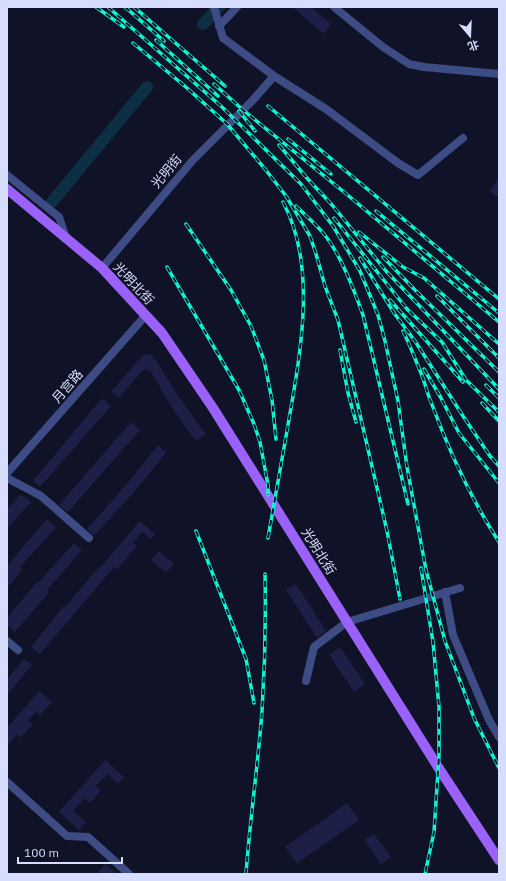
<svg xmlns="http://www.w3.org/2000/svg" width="506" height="881" viewBox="0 0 506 881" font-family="'IBM Plex Sans','Noto Sans SC',sans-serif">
	<rect width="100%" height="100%" fill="#101227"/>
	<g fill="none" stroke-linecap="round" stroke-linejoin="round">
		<path stroke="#0c2f44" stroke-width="12" d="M203,24L219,7
			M52,202L147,87"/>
	</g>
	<path fill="#1d1f47" d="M293,7H311L331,24L323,34Z
		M499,179V198L489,191Z
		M146,354L151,355L155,359L181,400L206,434L196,441L174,411L151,372L146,369L142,371L119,398L111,392L142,356Z
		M102,398L111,406L40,487L33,481Z
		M131,422L140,430L68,512L59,505Z
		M158,445L166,453L134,492L94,536L87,529L126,485Z
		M21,494L31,502L7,529V509Z
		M47,519L56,527L20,567L23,569L7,588V566Z
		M140,521L155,534L150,539L142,532L133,543L137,546L117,569L114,567L40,654L31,647L64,606L65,607L100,566L101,567Z
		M74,543L82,550L47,590L49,592L15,632L7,625V618L37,582L38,583Z
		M159,551L174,564L166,573L151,560Z
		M296,584L326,631L317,638L286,590Z
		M340,647L365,684L354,692L329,655Z
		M24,659L32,665L7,695V679Z
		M39,691L52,702L40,715L36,712L28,720L33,724L21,738L17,734L7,746V728Z
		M105,760L124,777L118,784L107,774L96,786L101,790L90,803L85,798L73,811L86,822L79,830L59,812Z
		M347,803L359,820L297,863L285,847Z
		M374,834L391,857L381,864L364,840Z
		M105,864L117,874H96Z"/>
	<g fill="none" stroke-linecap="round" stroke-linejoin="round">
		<path stroke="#3d4c84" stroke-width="8" d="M334,7L383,47L409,64L424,67L499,74
			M219,26L237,7
			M274,76L326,109L398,163L418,175L463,138
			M7,175L59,217L66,238
			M102,268L193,160L253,100L274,76L223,38L214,7
			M7,473L146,315
			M7,478L41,496L89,538
			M445,592L453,635L489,720L499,737
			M7,641L18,650
			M306,681L314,647L347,622L460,588
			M7,782L67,836L88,837L129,874"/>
		<path stroke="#9b62fa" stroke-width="10" d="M7,189L102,268L162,333L213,408L438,767L499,860"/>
		<defs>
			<path id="rail" d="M96,7L124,27
				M108,7L222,107L301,184L333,226L360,271L378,315L385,341L398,401L407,467L426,570L445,641L474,718L499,768
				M125,7L164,41
				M134,7L225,86
				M156,40L218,96
				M133,43L187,88L227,124L265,169L286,196L310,236L316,254L325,286L338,320L387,531L400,599
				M214,84L243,110L344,192L499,322
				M268,106L499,299
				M239,111L255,131
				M288,139L331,174
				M279,145L306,177L333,206L386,271L499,389
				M296,206C305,215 316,224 324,234C341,255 354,290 363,315L408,504
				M376,211L499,313
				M334,218L407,309L442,342L466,380L499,412
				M186,224L231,290L251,326L264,360L272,400L276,439
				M359,232L403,267L424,278L499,344
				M383,257L415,290L499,372
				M360,258L394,313L415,341L463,416L490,456L499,466
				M167,267L239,390L254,424L260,442L268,485V495
				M437,296L499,358
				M390,300L463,382
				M403,331C410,345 415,359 421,373C425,383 427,393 431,402C449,451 471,499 499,542
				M340,350L348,393L356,422
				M424,369L441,398L459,433L499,483
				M486,385L499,398
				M482,403L499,421
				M196,531L246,659L254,703
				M268,538C275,500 281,463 288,425C300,355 318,267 283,202
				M421,568L433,642L439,707V756L434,832L425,874
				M246,874C250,819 258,765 262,711C265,665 266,620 265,574"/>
		</defs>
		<use href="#rail" stroke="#09f8d3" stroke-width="3.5"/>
		<use href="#rail" stroke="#101227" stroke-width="2" stroke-dasharray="6" stroke-linecap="butt"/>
	</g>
	<g text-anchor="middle" stroke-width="3" stroke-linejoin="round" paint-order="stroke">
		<g font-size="13" fill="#d7ddfe" stroke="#101227">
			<text transform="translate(166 171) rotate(-50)" y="5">光明街</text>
			<text transform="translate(134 283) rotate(47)" y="5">光明北街</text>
			<text transform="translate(67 386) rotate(-49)" y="5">月宫路</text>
			<text transform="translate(319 551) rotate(58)" y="5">光明北街</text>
		</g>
	</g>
	<rect width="506" height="881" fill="none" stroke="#d7ddfe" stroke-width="16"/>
	<g transform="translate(470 36) rotate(161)" stroke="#101227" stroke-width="3" paint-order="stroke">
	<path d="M0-3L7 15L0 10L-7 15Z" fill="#d7ddfe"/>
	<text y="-6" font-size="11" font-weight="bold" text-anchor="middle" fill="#d7ddfe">北</text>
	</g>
	<path d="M18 857v6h104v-6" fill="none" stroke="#d7ddfe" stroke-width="2"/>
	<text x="24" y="857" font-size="12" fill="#d7ddfe" stroke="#101227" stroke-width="3" paint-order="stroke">100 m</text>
</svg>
